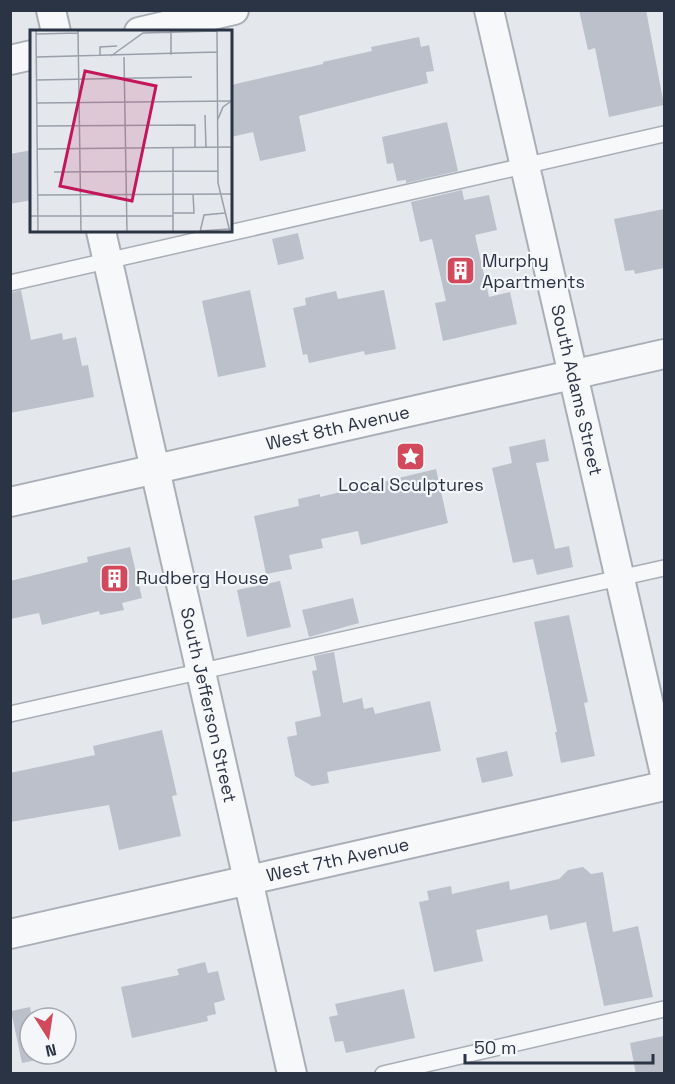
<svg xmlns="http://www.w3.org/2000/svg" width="675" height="1084" viewBox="0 0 675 1084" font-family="'Space Grotesk',sans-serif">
	<rect width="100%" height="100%" fill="#e4e7ec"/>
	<path fill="#bbc0ca" d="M579,10H646L664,105L609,117L595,48L588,50Z
		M419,37L421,47L429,45L434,71L426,72L428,83L299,116L306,151L260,161L253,132L231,137V85L323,64V62L372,51L371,47Z
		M447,122L458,171L406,183V180L397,181L393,163L387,164L382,137Z
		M32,150V200L10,204V154Z
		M462,190L464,200L489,195L497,230L475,235L489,297L510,292L517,324L443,341L435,303L446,301L432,239L420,242L411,202Z
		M664,209V268L635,274L634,270L625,271L614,219Z
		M298,233L304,259L278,265L272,239Z
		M21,290L31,340L62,333L63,340L76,337L82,366L88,365L94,397L10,413V293Z
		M250,290L266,367L218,377L202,301Z
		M384,290L396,349L365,355L364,351L309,363L307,354L303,355L293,308L306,305L305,298L336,291L338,299Z
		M545,439L549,461L536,463L555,549L569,546L573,567L537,575L533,559L513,563L492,468L512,463L509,447Z
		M436,469L448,523L361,545L358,531L321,539L323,548L289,555L292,569L266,574L254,516L299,506L298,499L320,494V497Z
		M130,547L142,598L122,603L124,610L100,615L99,611L42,625L39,613L10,619V581L88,562L87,557Z
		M280,581L291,627L247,637L237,590Z
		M353,598L359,623L309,637L302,610Z
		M569,615L588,702L584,703L595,756L561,763L555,732H557L534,622Z
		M334,652L343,703L362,698L364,709L373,707L375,714L430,701L441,751L327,772L329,783L312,786L295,776L287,737L297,735L295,722L321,716L312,671L317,670L314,656Z
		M162,730L177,795L172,796L181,836L119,850L109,805L10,822V773L95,755L93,746Z
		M507,751L513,776L482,783L476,758Z
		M583,867L591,874L603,872L613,932L638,926L653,997L604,1006L586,922L550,930L547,915L476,930L483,961L434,972L419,902L429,900L427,891L451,886L452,894L509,881L510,890L559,879L568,870Z
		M205,962L208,973L218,971L225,1000L214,1003L216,1014L207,1016L208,1021L132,1038L121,987L179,975L177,969Z
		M404,989L415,1038L346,1053L343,1041L335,1042L329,1017L338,1015L335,1004Z
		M30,1007L32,1018L30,1054H40L41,1059L22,1063L11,1011Z
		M664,1036V1074H636L630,1043Z"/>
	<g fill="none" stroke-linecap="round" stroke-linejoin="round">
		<defs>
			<path id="lane" d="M10,283L664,134
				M10,714L664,568
				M383,1074L664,1009"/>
			<g id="street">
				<path d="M51,10L56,32"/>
				<path id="s1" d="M489,10L664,770"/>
				<path d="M139,32L234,10"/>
				<path d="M10,60L32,55"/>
				<path id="s2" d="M101,231L292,1074"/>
				<path id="s3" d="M10,502L664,354"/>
				<path id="s4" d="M10,934L664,786"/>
			</g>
		</defs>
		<use href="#lane" stroke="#a9aeb7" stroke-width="18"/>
		<use href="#street" stroke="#a9aeb7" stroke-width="32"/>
		<use href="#lane" stroke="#f7f8fa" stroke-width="15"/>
		<use href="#street" stroke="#f7f8fa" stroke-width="28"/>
	</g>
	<defs>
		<symbol id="building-square" viewBox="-11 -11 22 22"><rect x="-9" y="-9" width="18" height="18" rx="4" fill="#d1495b" stroke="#f4f6f9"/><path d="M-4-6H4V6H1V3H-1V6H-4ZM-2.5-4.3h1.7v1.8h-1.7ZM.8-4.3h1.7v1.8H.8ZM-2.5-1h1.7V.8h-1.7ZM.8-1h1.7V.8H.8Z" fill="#fff"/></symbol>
		<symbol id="sight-square" viewBox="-11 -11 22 22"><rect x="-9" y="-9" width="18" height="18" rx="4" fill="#d1495b" stroke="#f4f6f9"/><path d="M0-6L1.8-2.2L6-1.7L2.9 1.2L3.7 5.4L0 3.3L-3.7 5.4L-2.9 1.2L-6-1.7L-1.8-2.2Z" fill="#fff"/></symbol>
	</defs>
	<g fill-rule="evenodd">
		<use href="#building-square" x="444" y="254" width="33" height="33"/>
		<use href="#sight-square" x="394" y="440" width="33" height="33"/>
		<use href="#building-square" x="98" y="562" width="33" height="33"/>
	</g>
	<g text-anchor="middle" stroke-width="4.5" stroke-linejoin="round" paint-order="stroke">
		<g font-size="18" fill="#2b3445" stroke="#f4f6f9" text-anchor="start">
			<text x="482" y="267">Murphy<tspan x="482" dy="21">Apartments</tspan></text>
			<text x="411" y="491" text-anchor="middle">Local Sculptures</text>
			<text x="136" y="584">Rudberg House</text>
		</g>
		<g font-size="18" fill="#2b3445" stroke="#f4f6f9">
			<text dy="6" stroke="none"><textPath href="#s1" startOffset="390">South Adams Street</textPath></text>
			<text dy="6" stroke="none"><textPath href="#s3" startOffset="336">West 8th Avenue</textPath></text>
			<text dy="6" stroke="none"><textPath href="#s2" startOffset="486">South Jefferson Street</textPath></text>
			<text dy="6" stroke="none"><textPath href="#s4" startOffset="336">West 7th Avenue</textPath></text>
		</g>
	</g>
	<g transform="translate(30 30)">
		<rect width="202" height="202" fill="#e4e7ec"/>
		<path fill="none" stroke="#9a9fa9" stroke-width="1.5" d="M6,0L8,202M48,0L51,202M141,0V25M187,0L188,153L200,202M6,4L48,3M70,26V17L87,16M81,26L113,3L187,1M7,27L187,22M94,27L97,202M7,50L162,47M7,73L203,71M175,85L176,118M188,89L193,77L200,72M7,96L165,95V118M143,117V202M7,119L203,117M24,142L188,141M8,165L203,164M143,183H164L163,164M0,186H143M170,201L199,199M170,202L174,185L195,183"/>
		<path fill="#c2185b" fill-opacity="0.15" stroke="#c2185b" stroke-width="3" d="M55,41L126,56L102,171L30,156Z"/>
		<rect width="202" height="202" fill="none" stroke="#2b3445" stroke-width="3"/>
	</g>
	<rect width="675" height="1084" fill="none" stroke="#2b3445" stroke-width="24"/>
	<g transform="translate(48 1036) rotate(168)"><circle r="28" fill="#f4f6f9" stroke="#a4a8b1" stroke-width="1.5"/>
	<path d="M0-4.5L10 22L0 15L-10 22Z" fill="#d1495b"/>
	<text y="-9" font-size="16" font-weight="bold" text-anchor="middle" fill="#2b3445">N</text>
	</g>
	<path d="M465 1054v9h188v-9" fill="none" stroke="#2b3445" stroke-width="3"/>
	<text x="474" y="1054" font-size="18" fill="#2b3445" stroke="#f4f6f9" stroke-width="4.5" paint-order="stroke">50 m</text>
</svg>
